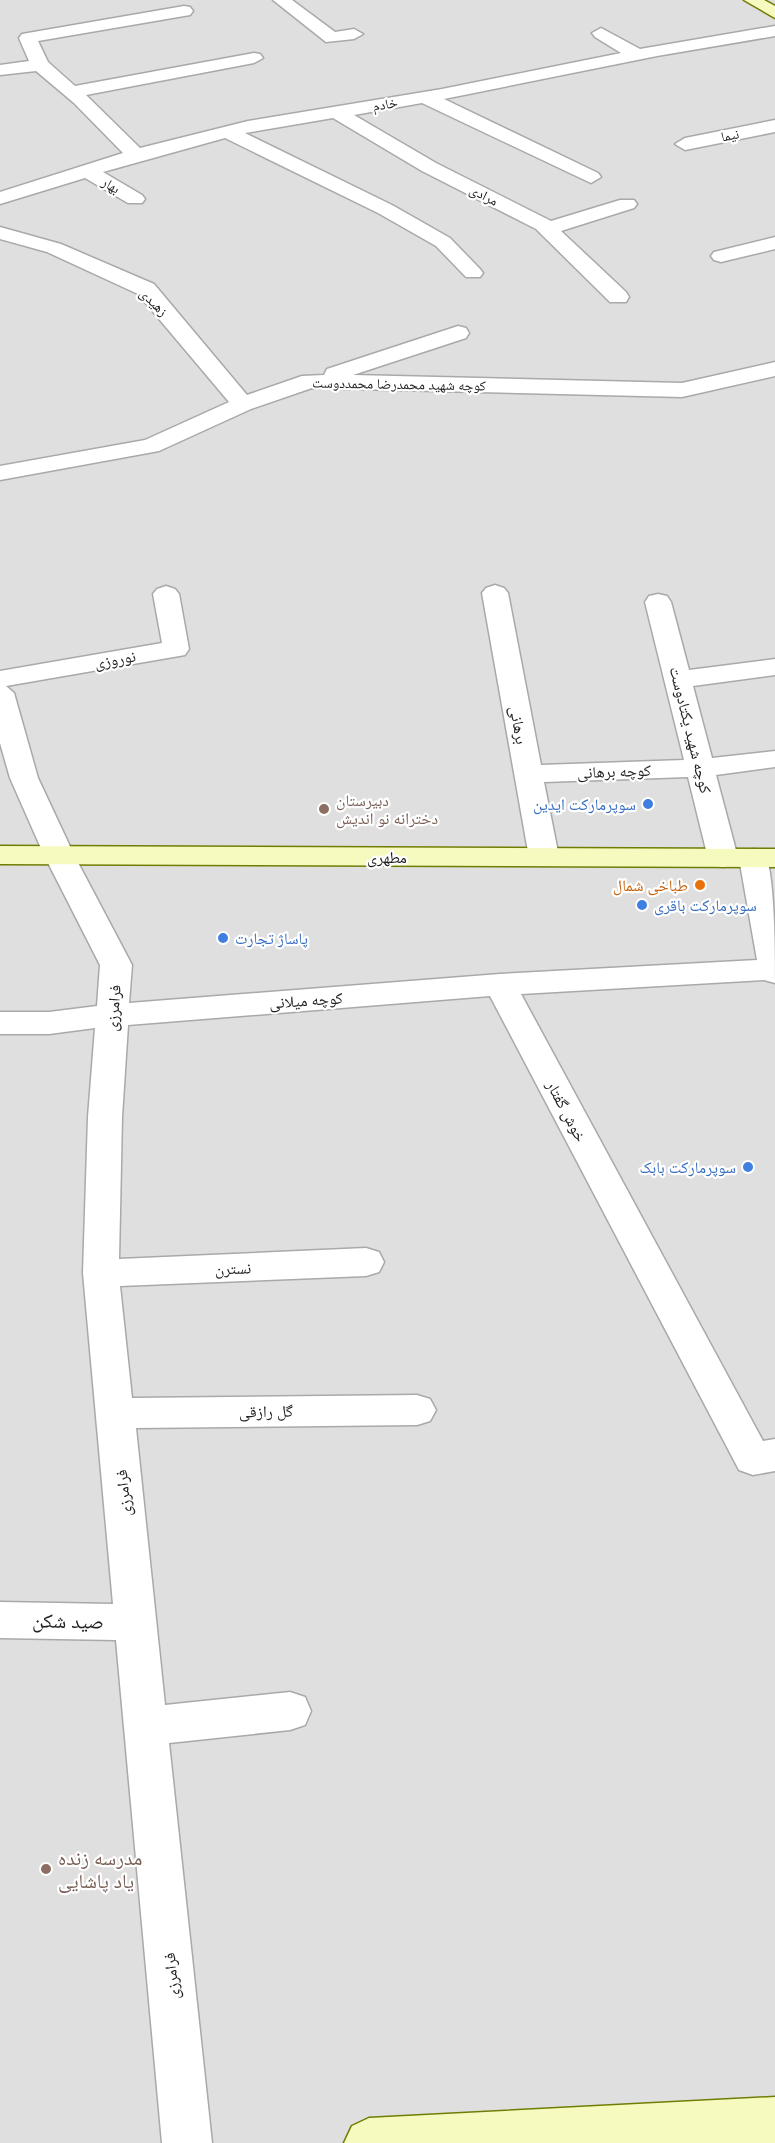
<svg xmlns="http://www.w3.org/2000/svg" width="775" height="2143" viewBox="0 0 775 2143" font-family="Raleway,'Noto Naskh Arabic',sans-serif">
	<rect width="100%" height="100%" fill="#f2efe9"/>
	<path fill="#e0dfdf" d="M0,0H775V2143H0Z"/>
	<g fill="none" stroke-linecap="round" stroke-linejoin="round">
		<defs>
			<path id="street" d="M273,0H292L335,32L354,29L363,34L354,39L326,42Z
				M184,6L190,7L193,11L190,15L38,41L48,62L75,86L254,53L260,54L263,58L254,63L86,95L140,148L248,121L442,89L621,53L595,37L592,33L601,28L640,49L775,26V36L657,56L444,99L598,173L601,177L591,183L422,103L354,115L436,163L551,221L620,200H634L637,204L634,208L561,231L626,292L629,297L626,302H610L536,229L422,171L333,118L245,133L392,205L450,238L480,269L483,273L480,277H466L436,246L378,213L225,138L103,172L142,195L145,199L142,203H128L85,178L0,204V192L123,153L74,103L36,71L0,75V65L29,61L19,38L22,34Z
				M775,120V132L685,150L675,144L685,138Z
				M0,227L61,244L154,284L247,395L302,376L324,375L327,369L458,326L466,328L469,333L466,338L353,375L682,383L775,362V376L682,397L312,388L251,409L159,451L0,480V466L145,440L229,402L138,294L47,252L0,239Z
				M775,237V249L721,262L714,260L711,256L714,252Z
				M495,585L504,588L508,593L541,765L684,760L645,602L649,596L658,594L667,596L671,602L689,670L775,659V675L693,686L712,758L775,751V767L716,775L738,858L734,865L723,867L712,865L708,858L688,777L544,782L559,857L555,864L544,866L533,864L529,857L482,593L486,588Z
				M166,586L175,589L179,594L189,649L185,655L6,686L14,693L38,778L74,855L132,965L129,1003L500,974L757,960L739,858L743,851L754,849L765,851C775,880 775,949 775,983L764,980L521,994L763,1441L775,1439V1471L753,1475L739,1470L490,996L128,1025L122,1117L119,1259L366,1248L379,1252L384,1262L379,1272L366,1276L120,1286L132,1398L417,1395L430,1399L436,1410L430,1421L417,1425L136,1428L165,1705L290,1692L305,1697L311,1711L305,1725L290,1730L169,1743L212,2143H162L116,1640L0,1638V1602L113,1604L83,1273L88,1117L95,1028L49,1034H0V1012H49L97,1006L100,965L44,855L10,778L0,743V671L162,643L153,594L157,589Z"/>
			<path id="secondary" d="M744,0H764L775,6V18Z
				M0,846L775,849V867L0,864Z
				M775,2097V2143H344L352,2126L369,2118Z"/>
		</defs>
		<use href="#street" stroke="#a9a9a9" stroke-width="3"/>
		<use href="#secondary" stroke="#707d05" stroke-width="3"/>
		<use href="#street" fill="#fff" fill-rule="evenodd"/>
		<use href="#secondary" fill="#f7fabf" fill-rule="evenodd"/>
	</g>
	<g fill="#3f7fe0" stroke="#fff" stroke-width="2">
		<circle cx="648" cy="804" r="6"/>
		<circle cx="642" cy="905" r="6"/>
		<circle cx="223" cy="938" r="6"/>
		<circle cx="748" cy="1167" r="6"/>
	</g>
	<g fill="#8d6e63" stroke="#fff" stroke-width="2">
		<circle cx="324" cy="809" r="6"/>
		<circle cx="46" cy="1869" r="6"/>
	</g>
	<circle fill="#e8710a" stroke="#fff" stroke-width="2" cx="700" cy="885" r="6"/>
	<g text-anchor="middle" stroke-width="4.5" stroke-linejoin="round" paint-order="stroke">
		<g font-size="14" fill="#222" stroke="#fff">
			<text transform="translate(385 104) rotate(-10)" y="5">خادم</text>
			<text transform="translate(730 135) rotate(-11)" y="5">نیما</text>
			<text transform="translate(111 185) rotate(31)" y="5">بهار</text>
			<text transform="translate(484 195) rotate(27)" y="5">مرادی</text>
			<text transform="translate(154 302) rotate(45)" y="5">زهیدی</text>
			<text transform="translate(399 384) rotate(1)" y="5">کوچه شهید محمدرضا محمددوست</text>
		</g>
		<g font-size="16" fill="#222" stroke="#fff">
			<text transform="translate(115 659) rotate(-10)" y="6">نوروزی</text>
			<text transform="translate(519 725) rotate(80)" y="6">برهانی</text>
			<text transform="translate(691 730) rotate(76)" y="6">کوچه شهید یکتادوست</text>
			<text transform="translate(614 771) rotate(-2)" y="6">کوچه برهانی</text>
			<text x="387" y="863">مطهری</text>
			<text transform="translate(306 1000) rotate(-4)" y="6">کوچه میلانی</text>
			<text transform="translate(113 1008) rotate(-86)" y="6">فرامرزی</text>
			<text transform="translate(567 1111) rotate(62)" y="6">خوش گفتار</text>
			<text transform="translate(233 1268) rotate(-2)" y="6">نسترن</text>
			<text transform="translate(266 1411) rotate(-1)" y="6">گل رازقی</text>
			<text transform="translate(123 1493) rotate(-96)" y="6">فرامرزی</text>
			<text transform="translate(171 1976) rotate(-96)" y="6">فرامرزی</text>
		</g>
		<g font-size="16" fill="#785e54" stroke="#fff" text-anchor="start">
			<text x="336" y="806">دبیرستان<tspan x="336" dy="18">دخترانه نو اندیش</tspan></text>
		</g>
		<g font-size="16" fill="#366cbe" stroke="#fff" text-anchor="end">
			<text x="636" y="810">سوپرمارکت ایدین</text>
			<text x="654" y="911" text-anchor="start">سوپرمارکت باقری</text>
			<text x="235" y="944" text-anchor="start">پاساژ تجارت</text>
			<text x="736" y="1173">سوپرمارکت بابک</text>
		</g>
		<g font-size="16" fill="#c56008" stroke="#fff" text-anchor="end">
			<text x="688" y="891">طباخی شمال</text>
		</g>
		<g font-size="20" fill="#222" stroke="#fff">
			<text transform="translate(68 1621) rotate(1)" y="7">صید شکن</text>
		</g>
		<g font-size="20" fill="#785e54" stroke="#fff" text-anchor="start">
			<text x="58" y="1865">مدرسه زنده<tspan x="58" dy="23">یاد پاشایی</tspan></text>
		</g>
	</g>
</svg>
